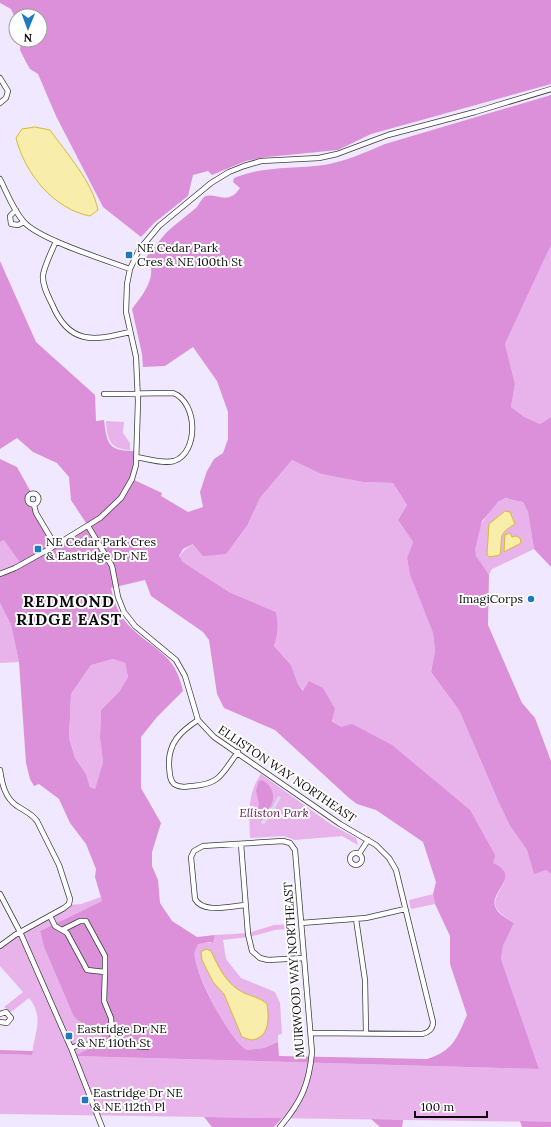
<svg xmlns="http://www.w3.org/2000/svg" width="551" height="1127" viewBox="0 0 551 1127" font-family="Lora,serif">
	<rect width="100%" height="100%" fill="#efe8ff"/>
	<path fill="#e8b2ea" d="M551,245V417L540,424L523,417L511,407L515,384L505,344Z
		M106,421L124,422L123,433L130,443V450C110,449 107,440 106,421Z
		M292,460L321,474L363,482L393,483L407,505L398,520L413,542L407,558L410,575L433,633L435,651L431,672L459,710L499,803L510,826L527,850L534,873L546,870L551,874V1122L0,1114V1054L32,1055C34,1033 45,1018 29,998L11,1012L4,1007L23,992L0,966V946L68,905L81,904L101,897L102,901L40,931L44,947L73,1015C81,1028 100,1024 103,1042L75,1056L539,1069L501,959L503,946L514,923C492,908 490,906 504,883L493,863L332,720L335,709L304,691L298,684L291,665L274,646C278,634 279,625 276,612L229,592L183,562L179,557C189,539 229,531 248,524L260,498Z
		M504,498L523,502L528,512L534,549L492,569L489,575C484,568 477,561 475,553C471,535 489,507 504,498Z
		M4,539L21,564L0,574V542Z
		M0,603L11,625L19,662L0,663Z
		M113,659L125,663L128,677L119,692L101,710L100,738L103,762L95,789L90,787L86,774L75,758L69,738L71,694L91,665Z
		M261,774L332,825L356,838L358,845L342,836L295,840L284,836L250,838C249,815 247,794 261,774Z
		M433,894L435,904L411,909L409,900Z
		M296,924L297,928L275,930L249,937L223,940L226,959L241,978L275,992L280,1003L282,1034L278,1035V1042L264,1048L247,1050C226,1041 206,987 196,966L195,959V948L202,942L213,943L215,935L248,933L274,925Z"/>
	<path fill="#db90d9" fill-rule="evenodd" d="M0,0H551V84L371,134L338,150L267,157L246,161L212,175L208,171L193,175L188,196L154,223L141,237L103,207L56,116L38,74L30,69L26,62L20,50L21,40H40V16H16V20L11,9L0,3Z
		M551,95V245L505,344L515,384L511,407L524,417L540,424L551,417V567L534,549L528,512L523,502L505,498L498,502L482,521L475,549L476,556L489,575L488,625L522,703L535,718L551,761V874L546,870L534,874L527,850L510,826L499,803L459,710L431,672L435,651L433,633L410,575L407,558L413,542L398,520L407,505L393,483L363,482L321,474L292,460L260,498L248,524L226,554L203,556L193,544L183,549L179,556L183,562L229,592L276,612C279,625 278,634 274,646L291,665L298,684L303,691L309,681L323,688L335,709L332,721L341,727L352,724L392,745L470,810L495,855L493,863C522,876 490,891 495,906C497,914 507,918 514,923L503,946L501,959L539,1069L74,1056L103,1042C101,1024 81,1028 73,1015L44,947L40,931L102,901L95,877L96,869L86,844L70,823L59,799L39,784L34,786L30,779L26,763L19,662L11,625L0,603V574L21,564L4,540L0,542V459L17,467L32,494L28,498V502L35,508L55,545L88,526L71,500L69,477L57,463L33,452L17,438L0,449V261L36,342L95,395L96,421L104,420C107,447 110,451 137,451L132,479L162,493L161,496L188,512L203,507L200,492L207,471L214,459L223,453L228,439V412L217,381L193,347L165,366L143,367L142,354L132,309C143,295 160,274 146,257C153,250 159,241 166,233C175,224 187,216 197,207C199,204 201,200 204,197C214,191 228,207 240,188L233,182L234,178C263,166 293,169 324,165C343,162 367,152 385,144ZM145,580L151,596L203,632L209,640L217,694L224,708L275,730L349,798L357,804L376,810L423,842L436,882L433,894L435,904L450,936V964L467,1015C457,1038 453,1051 427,1059L279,1056L278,1042L264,1048L247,1050C230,1042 197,977 195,958C194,952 195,948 199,944L209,942L213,943L215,935L197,937L172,921L160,903L158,880L152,866V852L161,823L141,788V737L157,717L183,691C180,678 175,665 165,656C139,632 119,628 111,588ZM113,659L125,663L128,677L119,692L101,710L100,738L103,762L95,789L90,787L86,774L75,758L69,738L71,694L91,665Z
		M262,780C280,791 273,807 262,820L257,817L259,803L256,791L259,781Z
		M0,1050L33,1051L32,1055L0,1054Z
		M204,1117L282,1118L274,1127H212Z
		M371,1119L403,1120L402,1127H380Z
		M520,1121L551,1122V1127H522Z"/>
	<path fill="#ddd9ed" d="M278,796L281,797L275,808L280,811L276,816L271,813L264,825L261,822L270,807L272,808Z"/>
	<path fill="#f8edab" stroke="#d1be30" d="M35,127L50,130C67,154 92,181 98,210L90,216C54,209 25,174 16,138L22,129Z
		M505,511L510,512L515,524C497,535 503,536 500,555L489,557L487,554L489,524Z
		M510,533L512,537L516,536L520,538L521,543L504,552L505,535Z
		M206,949L211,951C219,968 226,984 244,993C252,996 260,998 267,1004C269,1018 270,1038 251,1040L242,1037L224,994L213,982L202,960L201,952Z"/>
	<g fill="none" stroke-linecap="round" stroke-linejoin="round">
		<defs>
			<path id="minor" d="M0,78L8,91L6,98L0,103
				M0,179C7,193 13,210 24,222C39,239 105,260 130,269
				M16,210L10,216L11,224L18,225L24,222
				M56,241C52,251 45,264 43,275C42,285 48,296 52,304C69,345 93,341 130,332
				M104,394L173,393C198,402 199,453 174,461C163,464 148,459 137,457
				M27.5 499a5.5 5.5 0 1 1 11 0a5.5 5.5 0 1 1-11 0Z
				M34,505L36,513L55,545
				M88,526L112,566L118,597L124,612L135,626L176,660L185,676L198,720L214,737L340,824L376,845L389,858L396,870L433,1022C433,1029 428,1033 422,1034L311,1033
				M0,574L15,568L51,548L100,518L121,498L132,479L136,465L138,401L136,357L126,312L127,284L130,269L139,250L159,226L211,183L229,172L244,166L261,161L319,158L337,154L388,135L475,112L551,89
				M198,720C180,732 168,743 169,766C170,773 169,779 174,784C180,788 186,787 193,786C221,784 222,773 238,752
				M0,770C2,784 5,798 17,806C25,811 32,814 37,821L59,865L70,899L69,904L64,908L15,935L0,946
				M241,844L248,934L252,951L260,958L268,960L304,958
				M350 859a6 6 0 1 1 12 0a6 6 0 1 1-12 0Z
				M359,854L368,840
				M0,894L20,932L71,1048L102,1127
				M245,905C231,906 203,914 195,899L191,857L194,851L203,846L283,841L290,843L295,850L312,1052C309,1085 301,1102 280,1127
				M50,916L55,926L67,933L87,970L105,972L104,1001L111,1018L113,1041L111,1044L79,1045L71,1048
				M356,919L365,980L366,1033
				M301,923L366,918L405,909
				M62,930L80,921H86L105,956V972
				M0,1014L6,1012L11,1018L7,1023L0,1022
				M111,1044L147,1047"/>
		</defs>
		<use href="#minor" stroke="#3e3e3e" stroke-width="6"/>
		<use href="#minor" stroke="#fff" stroke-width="4.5"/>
	</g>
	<g fill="#1f79be" stroke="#fff" stroke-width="1.5">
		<rect x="125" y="251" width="8" height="8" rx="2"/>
		<rect x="34" y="545" width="8" height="8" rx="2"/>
		<circle cx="531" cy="599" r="4"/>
		<rect x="65" y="1032" width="8" height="8" rx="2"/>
		<rect x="81" y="1096" width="8" height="8" rx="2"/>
	</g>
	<g text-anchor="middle" stroke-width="4" stroke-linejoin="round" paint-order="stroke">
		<g font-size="12" fill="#0b0b0b" stroke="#fff" text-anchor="start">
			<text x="137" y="252">NE Cedar Park<tspan x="137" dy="14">Cres &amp; NE 100th St</tspan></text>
			<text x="46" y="546">NE Cedar Park Cres<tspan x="46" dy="14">&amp; Eastridge Dr NE</tspan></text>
			<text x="523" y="603" text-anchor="end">ImagiCorps</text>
			<text x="77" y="1033">Eastridge Dr NE<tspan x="77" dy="14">&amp; NE 110th St</tspan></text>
			<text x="93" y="1097">Eastridge Dr NE<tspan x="93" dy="14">&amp; NE 112th Pl</tspan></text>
		</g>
		<g font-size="12" fill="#0b0b0b" stroke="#fff">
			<text transform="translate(287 774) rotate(34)" y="4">ELLISTON WAY NORTHEAST</text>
			<text transform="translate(294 970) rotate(-94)" y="4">MUIRWOOD WAY NORTHEAST</text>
		</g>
		<g font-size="12" font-style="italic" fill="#631a4f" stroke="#fff">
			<text x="274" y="817">Elliston Park</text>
		</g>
		<g font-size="16" font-weight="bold" letter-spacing="1" fill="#0b0b0b" stroke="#fff">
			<text x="69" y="607">REDMOND<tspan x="69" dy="18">RIDGE EAST</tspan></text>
		</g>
	</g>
	<g transform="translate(28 28) rotate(181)"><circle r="19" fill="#ffffff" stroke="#9d9d9d"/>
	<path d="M0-3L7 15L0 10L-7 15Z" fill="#1f79be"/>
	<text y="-6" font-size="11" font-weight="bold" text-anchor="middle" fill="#0b0b0b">N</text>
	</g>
	<path d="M415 1111v6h72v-6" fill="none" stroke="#0b0b0b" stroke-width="2"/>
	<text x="421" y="1111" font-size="12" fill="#0b0b0b" stroke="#ffffff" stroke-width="3" paint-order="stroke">100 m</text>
</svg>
